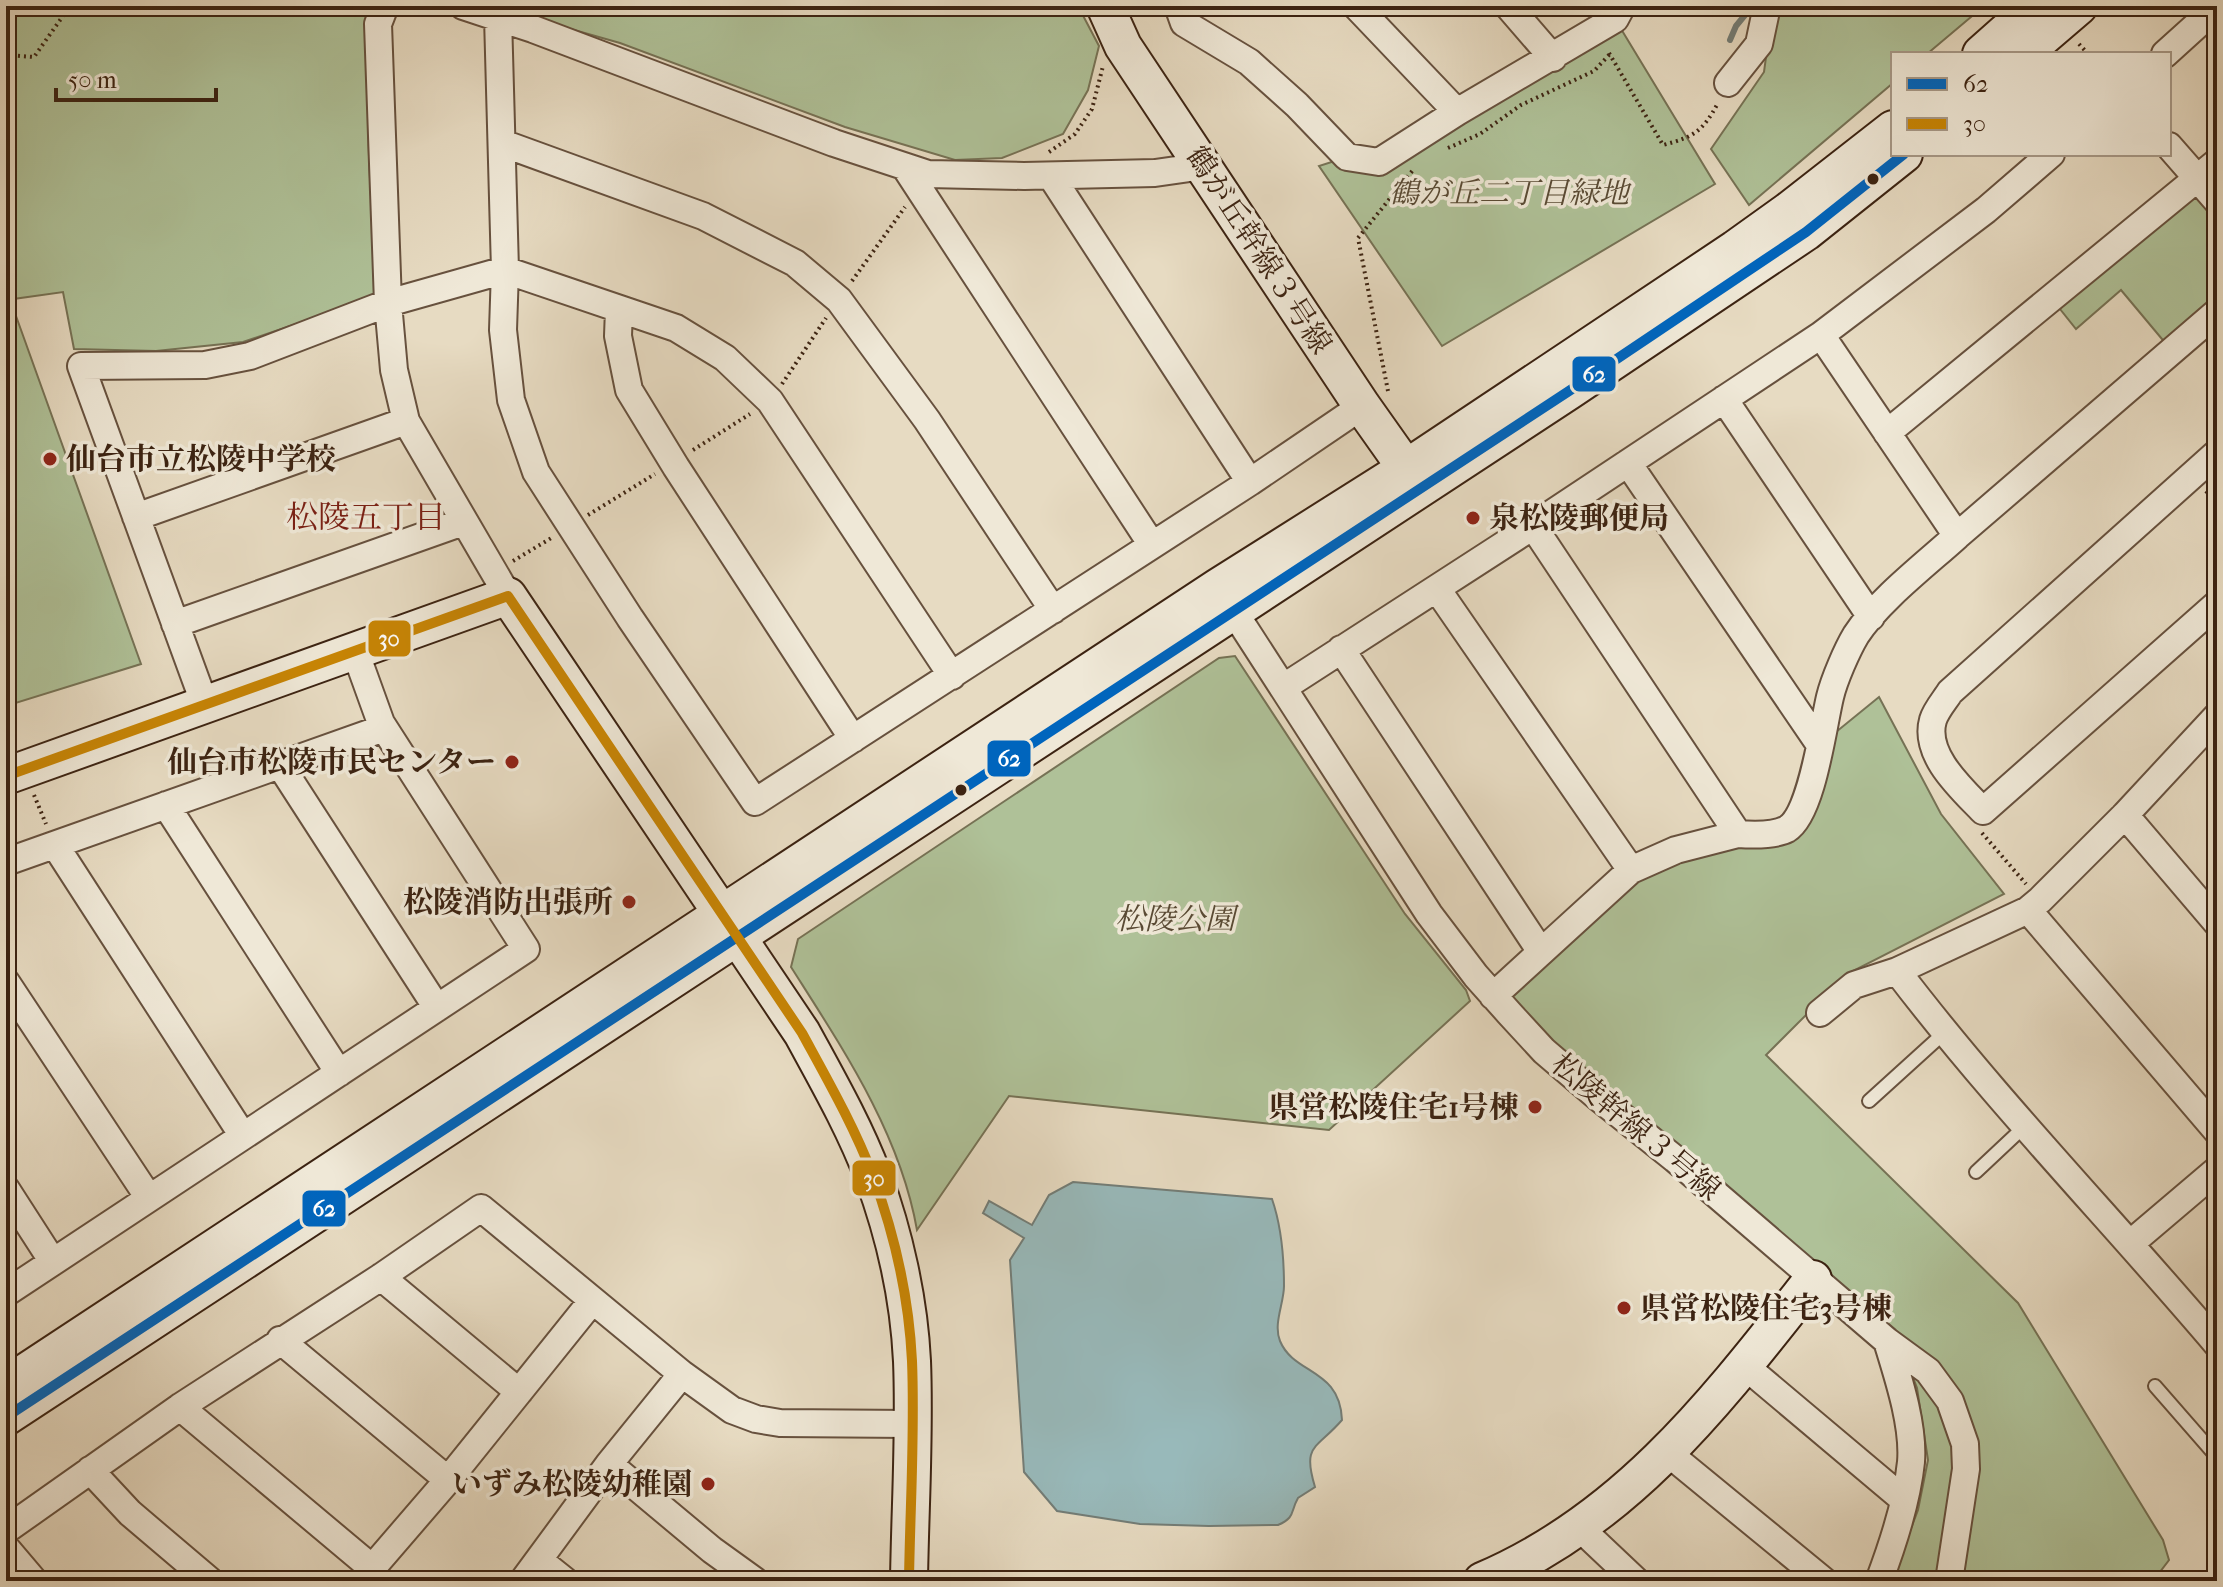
<svg xmlns="http://www.w3.org/2000/svg" width="2223" height="1587" viewBox="0 0 2223 1587" font-family="'IM FELL French Canon','Noto Serif JP',serif">
	<rect width="100%" height="100%" fill="#e7dbc2"/>
	<filter id="stains"><feTurbulence type="fractalNoise" baseFrequency=".0025" numOctaves="4"/><feColorMatrix values="0 0 0 0 .2 0 0 0 0 .09 0 0 0 0 .02 0 0 0 .5 -.17"/></filter>
	<radialGradient id="worn" r=".72"><stop offset=".6" stop-color="#630" stop-opacity="0"/><stop offset="1" stop-color="#630" stop-opacity=".3"/></radialGradient>
	<path fill="#afc198" stroke="#767255" stroke-width="2" d="M6,6H376C361,104 371,198 378,296L243,342L156,351L74,349L63,292L6,300Z
		M489,6H1078L1099,46L1088,90L1063,134L1002,158L955,160L845,127L620,43Z
		M1773,6H1984L1927,54H1893V83L1749,205L1711,149L1764,72Z
		M1615,19L1715,184L1442,346L1319,166L1347,157L1379,162Z
		M2198,179L2217,201V312L2172,351L2121,290L2076,329L2052,299Z
		M16,316L141,664L6,706V317Z
		M1235,656L1405,914L1466,990L1470,1001L1329,1130L1009,1096L917,1230C900,1133 843,1049 791,967L798,939L1219,658Z
		M1879,697L1941,814L2004,894L1847,974L1766,1055L2018,1303L2163,1540L2169,1560L2153,1581H1891L1918,1510L1928,1460L1917,1388L1901,1346L1494,996L1631,870L1797,835L1820,745Z"/>
	<path fill="#98b9ba" stroke="#737d77" stroke-width="2" d="M1073,1182L1272,1199C1281,1225 1284,1258 1284,1286C1284,1303 1273,1324 1280,1341C1294,1375 1340,1368 1342,1420C1316,1450 1302,1444 1315,1487L1298,1498C1290,1512 1296,1517 1278,1525L1209,1526L1140,1524L1057,1511L1024,1472L1010,1260L1024,1238L983,1213L989,1201L1032,1225L1049,1195Z"/>
	<g fill="none" stroke-linecap="round" stroke-linejoin="round">
		<path stroke="#737d77" stroke-width="6" d="M1730,40L1736,26L1745,15L1742,6"/>
		<defs>
			<path id="lane" d="M1869,1101L1944,1033
				M1976,1172L2025,1126
				M2155,1386L2217,1457"/>
			<path id="street" d="M385,6L378,24L388,303L505,270L676,328L725,358L770,401L952,676
				M463,6L533,29L834,143L928,174L1024,176L1155,173L1204,166
				M1178,6L1184,23L1249,62L1297,105L1347,157L1379,162L1457,112L1615,19L1622,6
				M1356,6L1457,112
				M1508,6L1553,58
				M498,17L505,270L503,330L511,400L536,472L630,618L755,802L1250,482L1362,406
				M2165,54L2217,7
				M1728,83L1759,44L1767,6
				M502,143L703,216L795,263L839,300L927,420L1053,610
				M2169,146L2217,201
				M905,167L1152,545
				M1051,176L1250,482
				M619,309L618,336L629,390L676,467L853,739
				M1821,335L1986,210L2051,154
				M1724,399L1871,617
				M1887,433L2217,162
				M2217,453L1950,692C1945,700 1936,710 1933,720C1923,755 1962,789 1983,811L2217,604
				M1628,463L1820,745
				M136,517L406,421
				M1533,526L1821,335L1957,536C1926,564 1878,601 1856,635C1847,650 1834,680 1830,697C1823,726 1812,814 1787,829C1774,836 1752,835 1738,834
				M1957,536L2217,312
				M1437,589L1631,870
				M1225,598L1429,914L1476,976L1509,1013L1544,1051L1599,1098L1675,1159L1887,1341L1928,1371L1950,1401L1965,1444L1966,1469L1949,1581
				M175,624L463,522
				M1341,649L1541,952
				M1284,687L1533,526L1738,834L1676,850L1631,870L1493,996
				M205,705L81,366L205,365L250,356L388,303L394,370L406,421L508,596
				M2217,716L2125,815L2040,900L2028,910L1897,971C1996,1101 2111,1219 2217,1344
				M280,765L437,1008
				M166,805L339,1073
				M2125,815L2217,923
				M55,845L243,1136
				M6,862L384,728
				M2028,910L2217,1131
				M6,982L149,1198
				M1820,1013L1854,985L1897,971
				M6,1189L53,1262
				M2131,1243L2217,1170
				M381,1277L519,1392
				M6,1293L526,949L381,723L355,651
				M280,1340L448,1480
				M1745,1366L1903,1499
				M180,1407L372,1568
				M1668,1453L1824,1581
				M609,1464L712,1550L755,1581
				M90,1470L130,1513L210,1581
				M1580,1528L1636,1581
				M6,1530L180,1407L381,1277L481,1208L682,1374L732,1410L756,1419L780,1423L911,1424
				M6,1548L34,1581
				M540,1561L565,1581
				M361,1581L448,1480L592,1301
				M523,1581L609,1464L682,1374
				M1879,1581C1893,1544 1907,1501 1911,1462C1914,1425 1898,1377 1887,1341
				M2216,1581L2217,1580"/>
			<path id="secondary" d="M1105,6L1123,46L1362,406L1420,488
				M1981,54L2035,6
				M2023,54L2079,6
				M6,776L508,596L802,1033C827,1079 854,1126 873,1176C894,1233 909,1299 912,1361C915,1434 910,1508 909,1581
				M6,1385L1218,587L1405,469L1735,249L1788,211L1893,129
				M6,1417L1569,391L1806,232L1904,154
				M1482,1581C1628,1519 1718,1399 1813,1279"/>
		</defs>
		<use href="#lane" stroke="#67513e" stroke-width="16"/>
		<use href="#street" stroke="#67513e" stroke-width="30"/>
		<use href="#secondary" stroke="#3c2312" stroke-width="40"/>
		<path stroke="#3c2312" stroke-width="4" stroke-dasharray="2 4" stroke-linecap="butt" d="M2079,44L2088,54
			M1609,53L1663,145C1694,137 1703,131 1718,103
			M6,55L34,57L70,6
			M1448,148L1480,134L1521,105L1594,71L1610,54
			M1049,152L1075,134L1092,109L1103,66
			M852,281L905,207
			M782,384L826,318
			M1388,391L1358,238L1413,170
			M693,450L750,414
			M2206,491L2217,505
			M588,515L655,474
			M513,561L553,537
			M34,795L46,824
			M1982,833L2026,884
			M6,1482L15,1491V1495"/>
		<use href="#lane" stroke="#efe8d7" stroke-width="12"/>
		<use href="#street" stroke="#efe8d7" stroke-width="26"/>
		<use href="#secondary" stroke="#efe8d7" stroke-width="36"/>
		<defs>
			<path id="bus-1" d="M6,1417L1569,391L1806,232L1904,154"/>
			<path id="bus-2" d="M6,776L508,596L802,1033C827,1079 854,1126 873,1176C894,1233 909,1299 912,1361C915,1434 910,1508 909,1581"/>
		</defs>
		<use href="#bus-1" stroke="#efe8d7" stroke-width="16"/>
		<use href="#bus-2" stroke="#efe8d7" stroke-width="16"/>
		<use href="#bus-1" stroke="#0065bd" stroke-width="10"/>
		<use href="#bus-2" stroke="#c88504" stroke-width="10"/>
	</g>
	<g fill="#3c2312" stroke="#efe8d7" stroke-width="3">
		<circle cx="1873" cy="179" r="7"/>
		<circle cx="961" cy="790" r="7"/>
	</g>
	<g fill="#8f2418" stroke="#efe8d7" stroke-width="3">
		<circle cx="50" cy="459" r="8"/>
		<circle cx="1473" cy="518" r="8"/>
		<circle cx="512" cy="762" r="8"/>
		<circle cx="629" cy="902" r="8"/>
		<circle cx="1535" cy="1107" r="8"/>
		<circle cx="1624" cy="1308" r="8"/>
		<circle cx="708" cy="1484" r="8"/>
	</g>
	<g text-anchor="middle" stroke-width="7" stroke-linejoin="round" paint-order="stroke">
		<g font-size="30" font-style="italic" fill="#594a34" stroke="#efe8d7">
			<text x="1509" y="203">鶴が丘二丁目緑地</text>
			<text x="1175" y="929">松陵公園</text>
		</g>
		<g font-size="30" fill="#3c2312" stroke="#efe8d7">
			<text transform="translate(1259 250) rotate(57)" y="10">鶴が丘幹線３号線</text>
			<text transform="translate(1636 1127) rotate(40)" y="10">松陵幹線３号線</text>
		</g>
		<g font-size="30" font-weight="bold" fill="#3c2312" stroke="#efe8d7" text-anchor="end">
			<text x="66" y="469" text-anchor="start">仙台市立松陵中学校</text>
			<text x="1489" y="528" text-anchor="start">泉松陵郵便局</text>
			<text x="496" y="772">仙台市松陵市民センター</text>
			<text x="613" y="912">松陵消防出張所</text>
			<text x="1519" y="1117">県営松陵住宅1号棟</text>
			<text x="1640" y="1318" text-anchor="start">県営松陵住宅3号棟</text>
			<text x="692" y="1494">いずみ松陵幼稚園</text>
		</g>
		<g font-size="32" fill="#7a1f14" stroke="#efe8d7">
			<text x="366" y="528">松陵五丁目</text>
		</g>
	</g>
	<g stroke="#efe8d7" stroke-width="3">
		<rect x="1571" y="355" width="46" height="38" rx="8" fill="#0065bd"/>
		<rect x="367" y="619" width="45" height="39" rx="8" fill="#c88504"/>
		<rect x="986" y="739" width="46" height="39" rx="8" fill="#0065bd"/>
		<rect x="851" y="1159" width="46" height="38" rx="8" fill="#c88504"/>
		<rect x="301" y="1189" width="46" height="39" rx="8" fill="#0065bd"/>
	</g>
	<g font-size="22" text-anchor="middle" font-weight="bold" fill="#fff">
		<text x="1594" y="382">62</text>
		<text x="389" y="646">30</text>
		<text x="1009" y="766">62</text>
		<text x="874" y="1186">30</text>
		<text x="324" y="1216">62</text>
	</g>
	<rect width="2223" height="1587" fill="none" stroke="#e7dbc2" stroke-width="32"/>
	<rect x="8" y="8" width="2207" height="1571" fill="none" stroke="#3c2312" stroke-width="4"/>
	<rect x="16" y="16" width="2191" height="1555" fill="none" stroke="#3c2312" stroke-width="2"/>
	<rect x="1891" y="52" width="280" height="104" fill="#efe8d7" stroke="#a79988" stroke-width="2"/>
	<rect x="1907" y="78" width="40" height="12" fill="#0065bd" stroke="#a79988" stroke-width="2"/>
	<text x="1963" y="92" font-size="24" fill="#3c2312">62</text>
	<rect x="1907" y="118" width="40" height="12" fill="#c88504" stroke="#a79988" stroke-width="2"/>
	<text x="1963" y="132" font-size="24" fill="#3c2312">30</text>
	<path d="M56 88v12h160v-12" fill="none" stroke="#3c2312" stroke-width="4"/>
	<text x="68" y="88" font-size="24" fill="#3c2312" stroke="#efe8d7" stroke-width="6" paint-order="stroke">50 m</text>
	<rect width="100%" height="100%" filter="url(#stains)"/>
	<rect width="100%" height="100%" fill="url(#worn)"/>
</svg>
